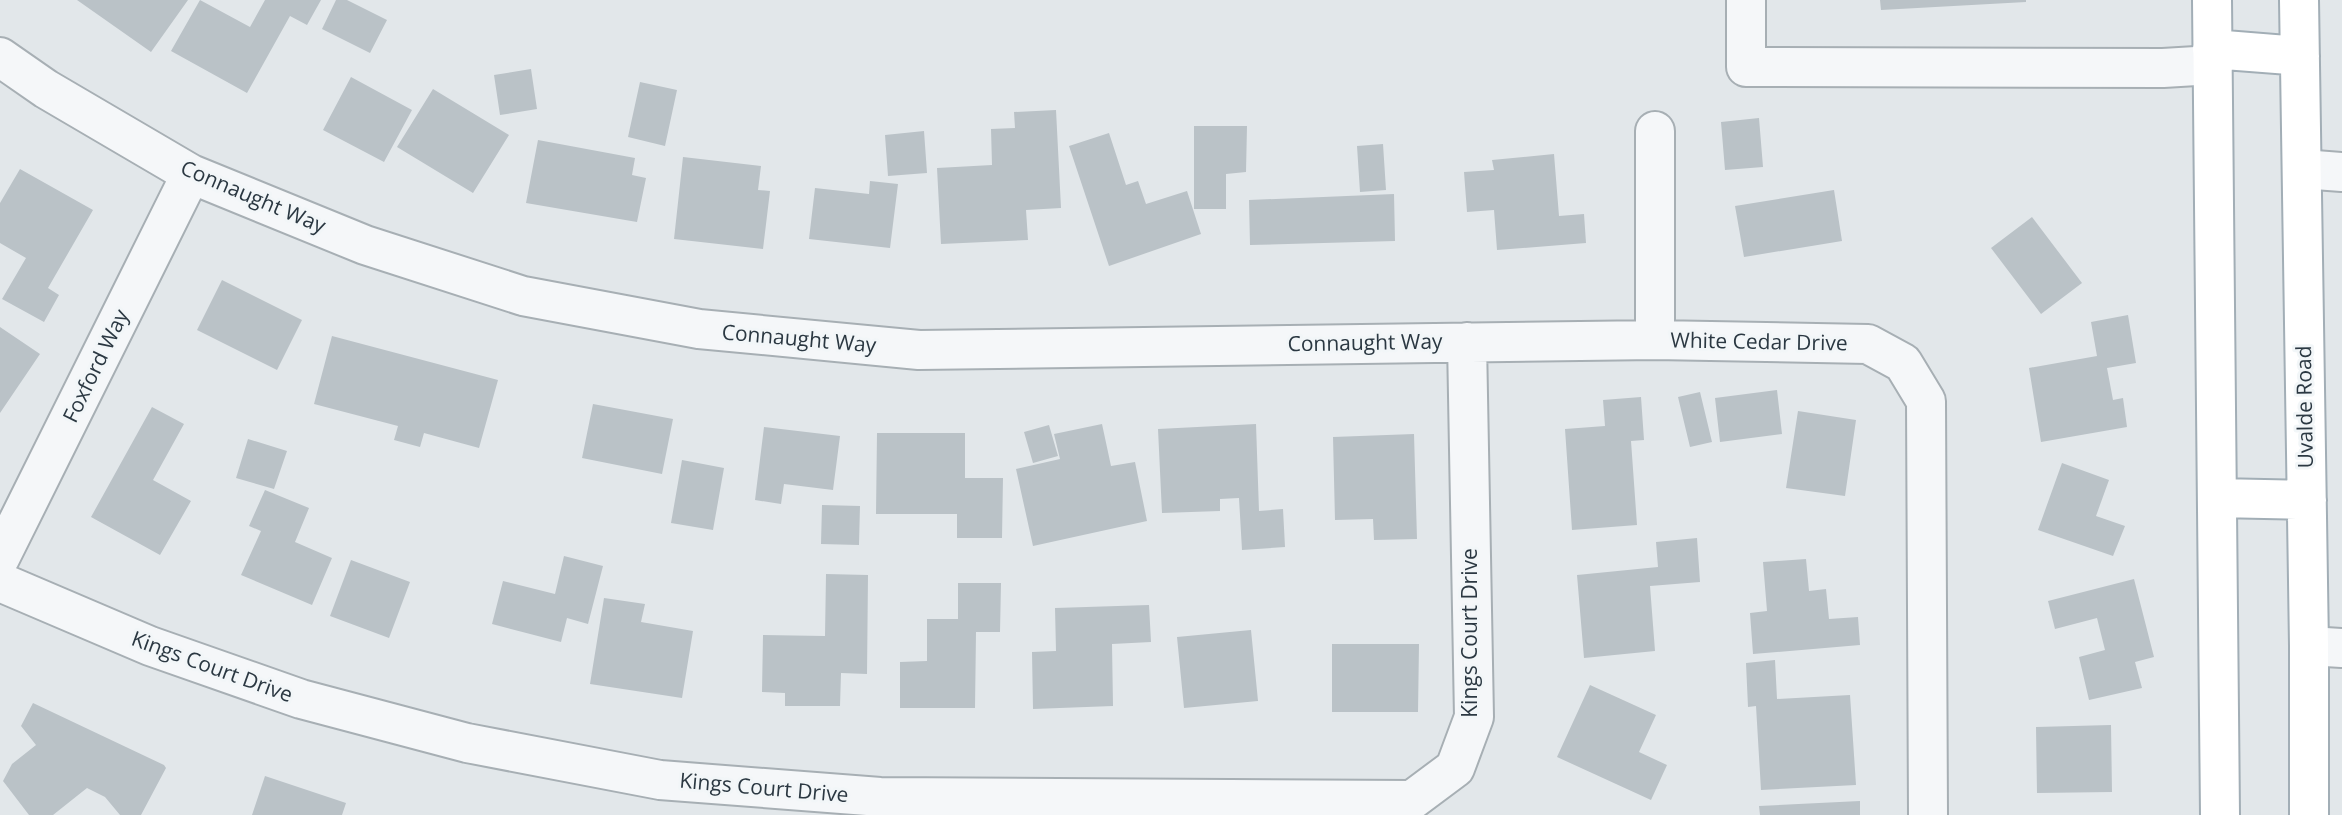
<svg xmlns="http://www.w3.org/2000/svg" width="2342" height="815" viewBox="0 0 2342 815" font-family="'Open Sans',sans-serif">
	<rect width="100%" height="100%" fill="#e2e7ea"/>
	<path fill="#bac2c7" d="M77,0H188L151,52Z
		M200,0L250,27L265,0H321L307,25L290,16L247,93L171,51Z
		M336,0H347L387,20L370,53L322,29Z
		M1880,0H2026V2L1881,10Z
		M531,69L537,109L500,115L494,75Z
		M351,77L412,110L384,162L323,130Z
		M640,82L677,90L665,146L628,137Z
		M433,89L509,135L473,193L397,147Z
		M1056,110L1061,208L1026,210L1028,240L941,244L937,168L992,165L991,129L1015,128L1014,112Z
		M1759,118L1763,167L1725,170L1721,122Z
		M1194,126H1247L1246,172L1226,174V209H1194Z
		M924,131L927,173L888,176L885,135Z
		M1109,133L1126,185L1138,181L1146,204L1187,191L1201,234L1109,266L1069,146Z
		M538,140L635,158L632,175L646,178L637,222L526,203Z
		M1383,144L1386,190L1360,192L1357,146Z
		M1554,154L1559,216L1584,214L1586,243L1497,250L1494,210L1467,212L1464,172L1494,170L1492,160Z
		M683,157L761,166L758,190L770,191L763,249L674,239Z
		M20,169L93,210L48,288L59,295L44,322L2,299L26,258L0,243V203Z
		M870,181L898,184L890,248L809,239L815,188L869,194Z
		M1834,190L1842,241L1744,257L1735,206Z
		M1394,194L1395,241L1250,245L1249,200Z
		M2032,217L2082,283L2041,314L1991,248Z
		M222,280L302,320L277,370L197,330Z
		M2128,315L2136,363L2107,368L2113,400L2123,398L2127,427L2041,442L2029,368L2097,356L2091,322Z
		M0,327L40,354L0,413Z
		M332,336L498,380L479,448L424,433L420,447L394,440L398,426L314,404Z
		M1777,390L1782,434L1720,442L1715,398Z
		M1700,392L1712,442L1690,447L1678,397Z
		M1641,397L1644,440L1631,441L1637,525L1572,530L1565,429L1605,426L1603,400Z
		M593,404L673,419L662,474L582,458Z
		M152,407L184,424L153,480L191,501L160,555L91,517Z
		M1798,411L1856,420L1845,496L1786,488Z
		M1102,424L1111,466L1135,462L1147,521L1033,546L1016,469L1060,459L1054,434Z
		M1256,424L1259,511L1283,509L1285,547L1242,550L1239,498L1220,499V511L1162,513L1158,429Z
		M1049,425L1058,456L1033,463L1024,432Z
		M764,427L840,436L833,490L784,484L781,504L755,500Z
		M877,433H965V478H1003L1002,538H957V514H876Z
		M1414,434L1417,539L1374,540L1373,519L1335,520L1333,437Z
		M248,439L287,451L274,489L236,478Z
		M682,460L724,468L713,530L671,523Z
		M2062,463L2109,480L2096,516L2125,526L2113,556L2038,530Z
		M265,490L309,508L295,542L332,558L312,605L241,575L261,531L249,526Z
		M822,505L860,506L859,545L821,544Z
		M1697,538L1700,582L1650,586L1655,651L1584,658L1577,575L1658,567L1656,542Z
		M564,556L603,566L588,624L567,618L561,642L492,624L503,581L555,594Z
		M1806,559L1809,591L1826,589L1829,619L1858,617L1860,645L1753,654L1750,613L1767,611L1763,562Z
		M351,560L410,582L389,638L330,616Z
		M826,574L868,575L867,674L841,673L840,706H785V693L762,692L763,635L825,636Z
		M2134,579L2154,657L2135,662L2142,688L2089,700L2079,657L2105,650L2097,618L2055,629L2048,601Z
		M958,583H1001L1000,632H976L975,708H900V662L927,661V619H958Z
		M604,598L645,604L641,622L693,631L682,698L590,684Z
		M1149,605L1151,642L1112,644L1113,706L1033,709L1032,652L1056,651L1055,608Z
		M1251,630L1258,701L1184,708L1177,637Z
		M1332,644H1419L1418,712H1332Z
		M1775,660L1777,699L1850,695L1856,785L1761,790L1756,706L1748,707L1746,663Z
		M1590,685L1656,715L1639,752L1667,765L1651,800L1557,757Z
		M33,703L164,765L166,768L141,815H120L105,797L87,788L53,815H29L3,781L12,764L36,745L21,726Z
		M2111,725L2112,792L2037,793L2036,727Z
		M265,776L346,803L342,815H252Z
		M1860,801V815H1760L1759,806Z"/>
	<g fill="none" stroke-linecap="round" stroke-linejoin="round">
		<defs>
			<path id="minor" d="M1746,0V67L2163,68L2213,65
				M0,57L46,89L191,174L365,245L523,296L699,329L919,350L1655,340L1868,344L1903,363L1926,401L1928,815
				M1655,131V340
				M2302,169L2342,172
				M0,558L191,174
				M0,582L150,646L301,699L467,743L660,780L880,797L1412,800L1455,768L1474,717L1467,342
				M2309,646L2342,648"/>
			<path id="major" d="M2212,0L2220,815
				M2299,0L2309,646V815
				M2212,49L2300,56
				M2217,498L2307,500"/>
		</defs>
		<use href="#minor" stroke="#a7afb4" stroke-width="42"/>
		<use href="#major" stroke="#a2aeb6" stroke-width="42"/>
		<use href="#minor" stroke="#f5f7f9" stroke-width="38"/>
		<use href="#major" stroke="#fff" stroke-width="38"/>
	</g>
	<g text-anchor="middle" stroke-width="6" stroke-linejoin="round" paint-order="stroke">
		<g font-size="21" fill="#2b3842" stroke="#f2f6f8">
			<text transform="translate(253 197) rotate(23)" y="7">Connaught Way</text>
			<text transform="translate(799 339) rotate(5)" y="7">Connaught Way</text>
			<text transform="translate(1759 342) rotate(1)" y="7">White Cedar Drive</text>
			<text transform="translate(1365 343) rotate(-1)" y="7">Connaught Way</text>
			<text transform="translate(96 366) rotate(-64)" y="7">Foxford Way</text>
			<text transform="translate(2305 407) rotate(-91)" y="7">Uvalde Road</text>
			<text transform="translate(1470 633) rotate(-90)" y="7">Kings Court Drive</text>
			<text transform="translate(212 667) rotate(20)" y="7">Kings Court Drive</text>
			<text transform="translate(764 788) rotate(5)" y="7">Kings Court Drive</text>
		</g>
	</g>
</svg>
